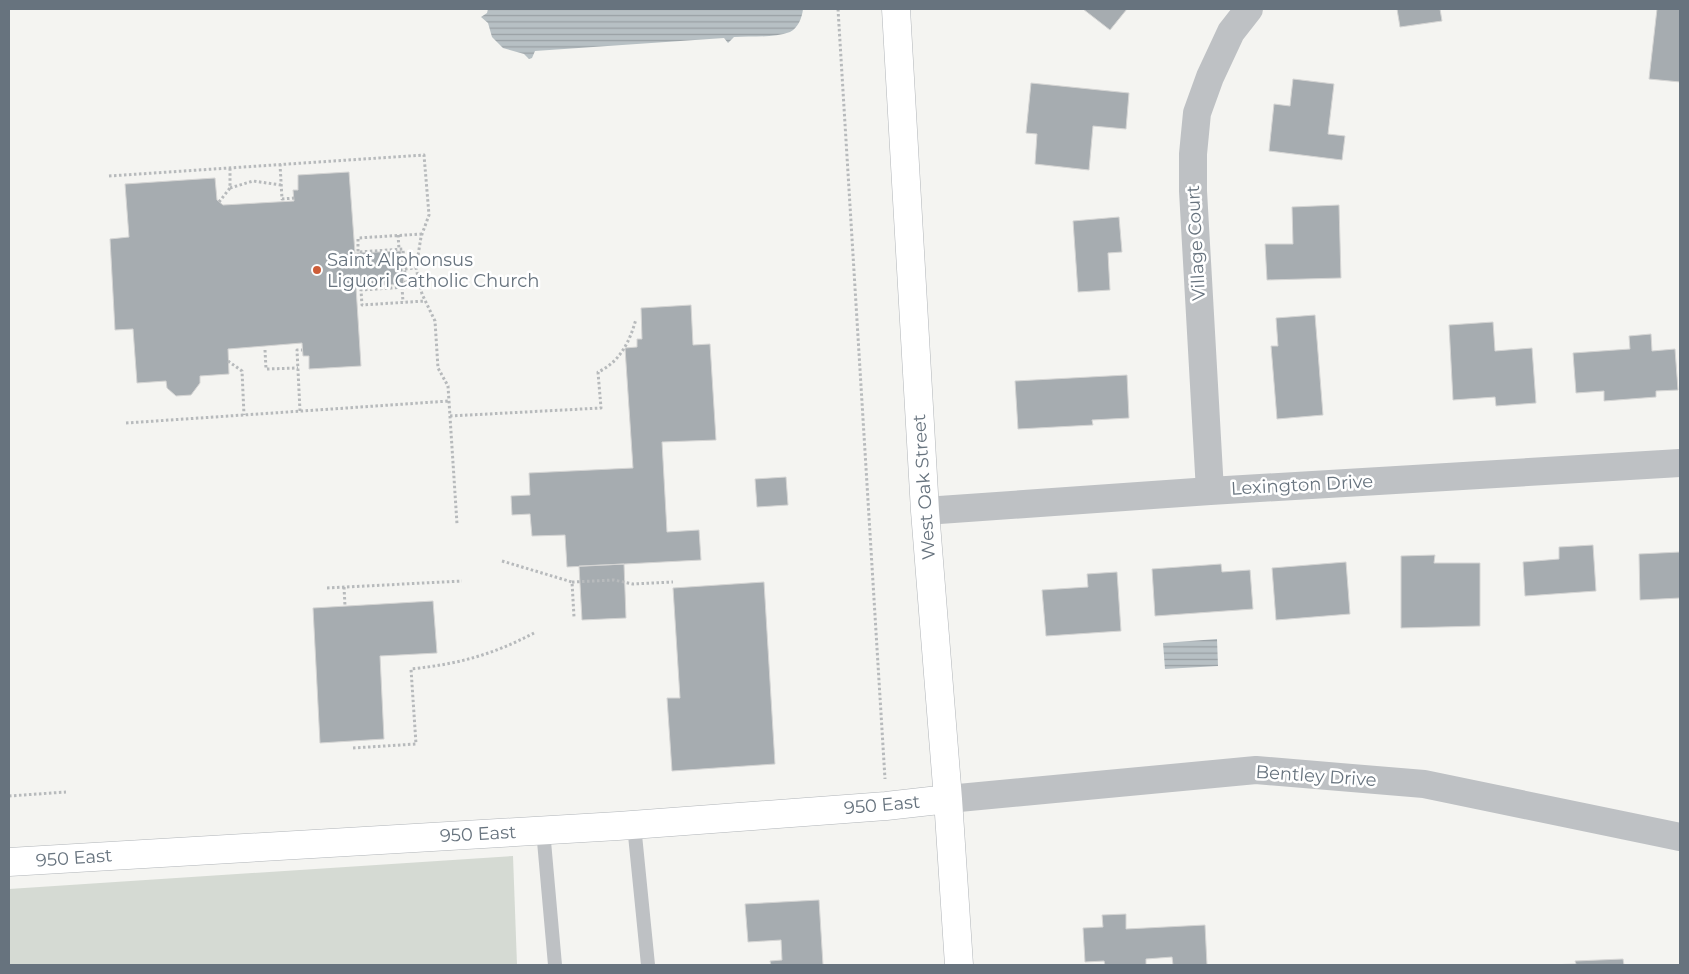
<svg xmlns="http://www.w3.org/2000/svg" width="1689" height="974" viewBox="0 0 1689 974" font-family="Montserrat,sans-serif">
	<defs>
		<pattern id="water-rules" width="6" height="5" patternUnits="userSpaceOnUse" patternTransform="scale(1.25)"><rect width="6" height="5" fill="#b7c0c4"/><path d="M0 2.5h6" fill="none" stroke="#99a0a4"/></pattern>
	</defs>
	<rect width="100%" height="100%" fill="#f4f4f1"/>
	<path fill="#d5dad3" d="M513,856L517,965H9V889Z"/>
	<path fill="url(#water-rules)" d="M488,9H803C802,18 798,28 790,32C773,38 751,36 734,37L728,43L724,38L535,51L532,58L529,59L524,54L503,48L492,37L488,23L481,17L487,13Z
		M1217,639L1218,666L1165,669L1163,643Z"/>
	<path fill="#a6acb0" stroke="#d5d5d4" d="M1083,9H1127L1110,30Z
		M1397,9H1440L1442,21L1400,27Z
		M1657,9H1680V82L1649,79Z
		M1293,79L1334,84L1328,134L1345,136L1342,160L1269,151L1274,104L1290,106Z
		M1031,83L1129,93L1126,129L1093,126L1089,170L1035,164L1037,134L1026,133Z
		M349,172L355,253L401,251L404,284L356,287L361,366L309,369V356H303L302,343L228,349L229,374L200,376V383L191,395L176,396L167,388L166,381L137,383L133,329L115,330L110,239L129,237L125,184L215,178L217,200L223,205L294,201L293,190H298V175Z
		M1339,205L1341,278L1267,280L1265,244H1293L1292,207Z
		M1119,217L1122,252L1108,253L1110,290L1078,292L1073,221Z
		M691,305L693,345L710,344L716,440L662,442L667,532L699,530L701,560L567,567L565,535L532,536L530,514L512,515L511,496L530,495L529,473L633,468L625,348L637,347V339H642L641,308Z
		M1315,315L1323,415L1277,419L1271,346H1278L1276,318Z
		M1493,322L1495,351L1532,348L1536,403L1496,406L1495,397L1453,400L1449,325Z
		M1651,334L1652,351L1675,349L1678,390L1656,391V397L1604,401V391L1576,393L1573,353L1630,349L1629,336Z
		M1127,375L1129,418L1092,420L1093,425L1018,429L1015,381Z
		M786,477L788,505L757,507L755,479Z
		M1593,545L1596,591L1525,596L1523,562L1559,559V547Z
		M1680,552V598L1640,600L1639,554Z
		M1435,555L1434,563H1480V626L1401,628V556Z
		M1346,562L1350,614L1276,620L1272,568Z
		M624,564L626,618L582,620L579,566Z
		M1221,564L1222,572L1250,570L1253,609L1155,616L1152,569Z
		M1117,572L1121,631L1046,636L1042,590L1088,587L1087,574Z
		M764,582L775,764L672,771L667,698H680L673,588Z
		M433,601L437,653L380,656L384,739L320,743L313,608Z
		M819,900L823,965H771L770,961L782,960L781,940L748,942L745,904Z
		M1126,914V929L1205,925L1207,965H1173L1172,957L1146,959V965H1105L1104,961L1085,962L1083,928L1103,927L1102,915Z
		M1623,959L1624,965H1547L1576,964L1575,961Z"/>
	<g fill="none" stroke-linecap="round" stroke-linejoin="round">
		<defs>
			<path id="secondary" d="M896,9L925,511L948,799L959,965
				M9,862L618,826L886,806L948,799"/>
		</defs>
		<use href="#secondary" stroke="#b0b4b8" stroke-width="29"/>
		<path stroke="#b7babc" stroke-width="3" stroke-dasharray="2.5 2.5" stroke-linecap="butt" d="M838,9L885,779
			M280,164L282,199L294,198
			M109,176L424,155L429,215L421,237L416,268L422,294L435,321L438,368L448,386L457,524
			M230,188L253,181L281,185
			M219,202L230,188V167
			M422,234L358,238V252L403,249L406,287L361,290L362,305L425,301
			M398,235L399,249
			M405,269L416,268
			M402,287L403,302
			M265,350L266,369L298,368
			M228,361L242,371L244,415
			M300,411L297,350H302
			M450,416L601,408L598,372C620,362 630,341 636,319
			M126,423L449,401
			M502,561L572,582L574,617
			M572,582L614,580L633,584L673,582
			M344,587L345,606
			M327,588L462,581
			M353,748L416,744L411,669C458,664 492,655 534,633
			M9,796L66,792"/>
		<path stroke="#bec1c4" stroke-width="14" d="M634,825L648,965
			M543,830L555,965"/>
		<path stroke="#bec1c4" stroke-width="28" d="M1210,491L1193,191V154L1197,113L1210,77L1231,32L1249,9
			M925,511L1210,491L1680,463
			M948,799L1256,770L1424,784L1680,837"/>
		<use href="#secondary" stroke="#fff" stroke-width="28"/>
	</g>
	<circle fill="#cd5d38" stroke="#fff" stroke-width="2" cx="317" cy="270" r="5"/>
	<g text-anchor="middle" stroke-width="5" stroke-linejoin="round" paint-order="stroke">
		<g font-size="18" fill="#67737e" stroke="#fff">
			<text transform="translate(1196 243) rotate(-93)" y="6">Village Court</text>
			<text transform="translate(1302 485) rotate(-3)" y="6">Lexington Drive</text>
			<text transform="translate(924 487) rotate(-94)" y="6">West Oak Street</text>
			<text transform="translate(1316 776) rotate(4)" y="6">Bentley Drive</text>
			<text transform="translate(882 805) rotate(-5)" y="6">950 East</text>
			<text transform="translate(478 834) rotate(-3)" y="6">950 East</text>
			<text transform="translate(74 858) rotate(-4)" y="6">950 East</text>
		</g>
		<g font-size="18" fill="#67737e" stroke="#fff" text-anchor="start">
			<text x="327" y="266">Saint Alphonsus<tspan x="327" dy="21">Liguori Catholic Church</tspan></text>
		</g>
	</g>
	<rect width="1689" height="974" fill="none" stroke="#67737e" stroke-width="20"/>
</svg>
